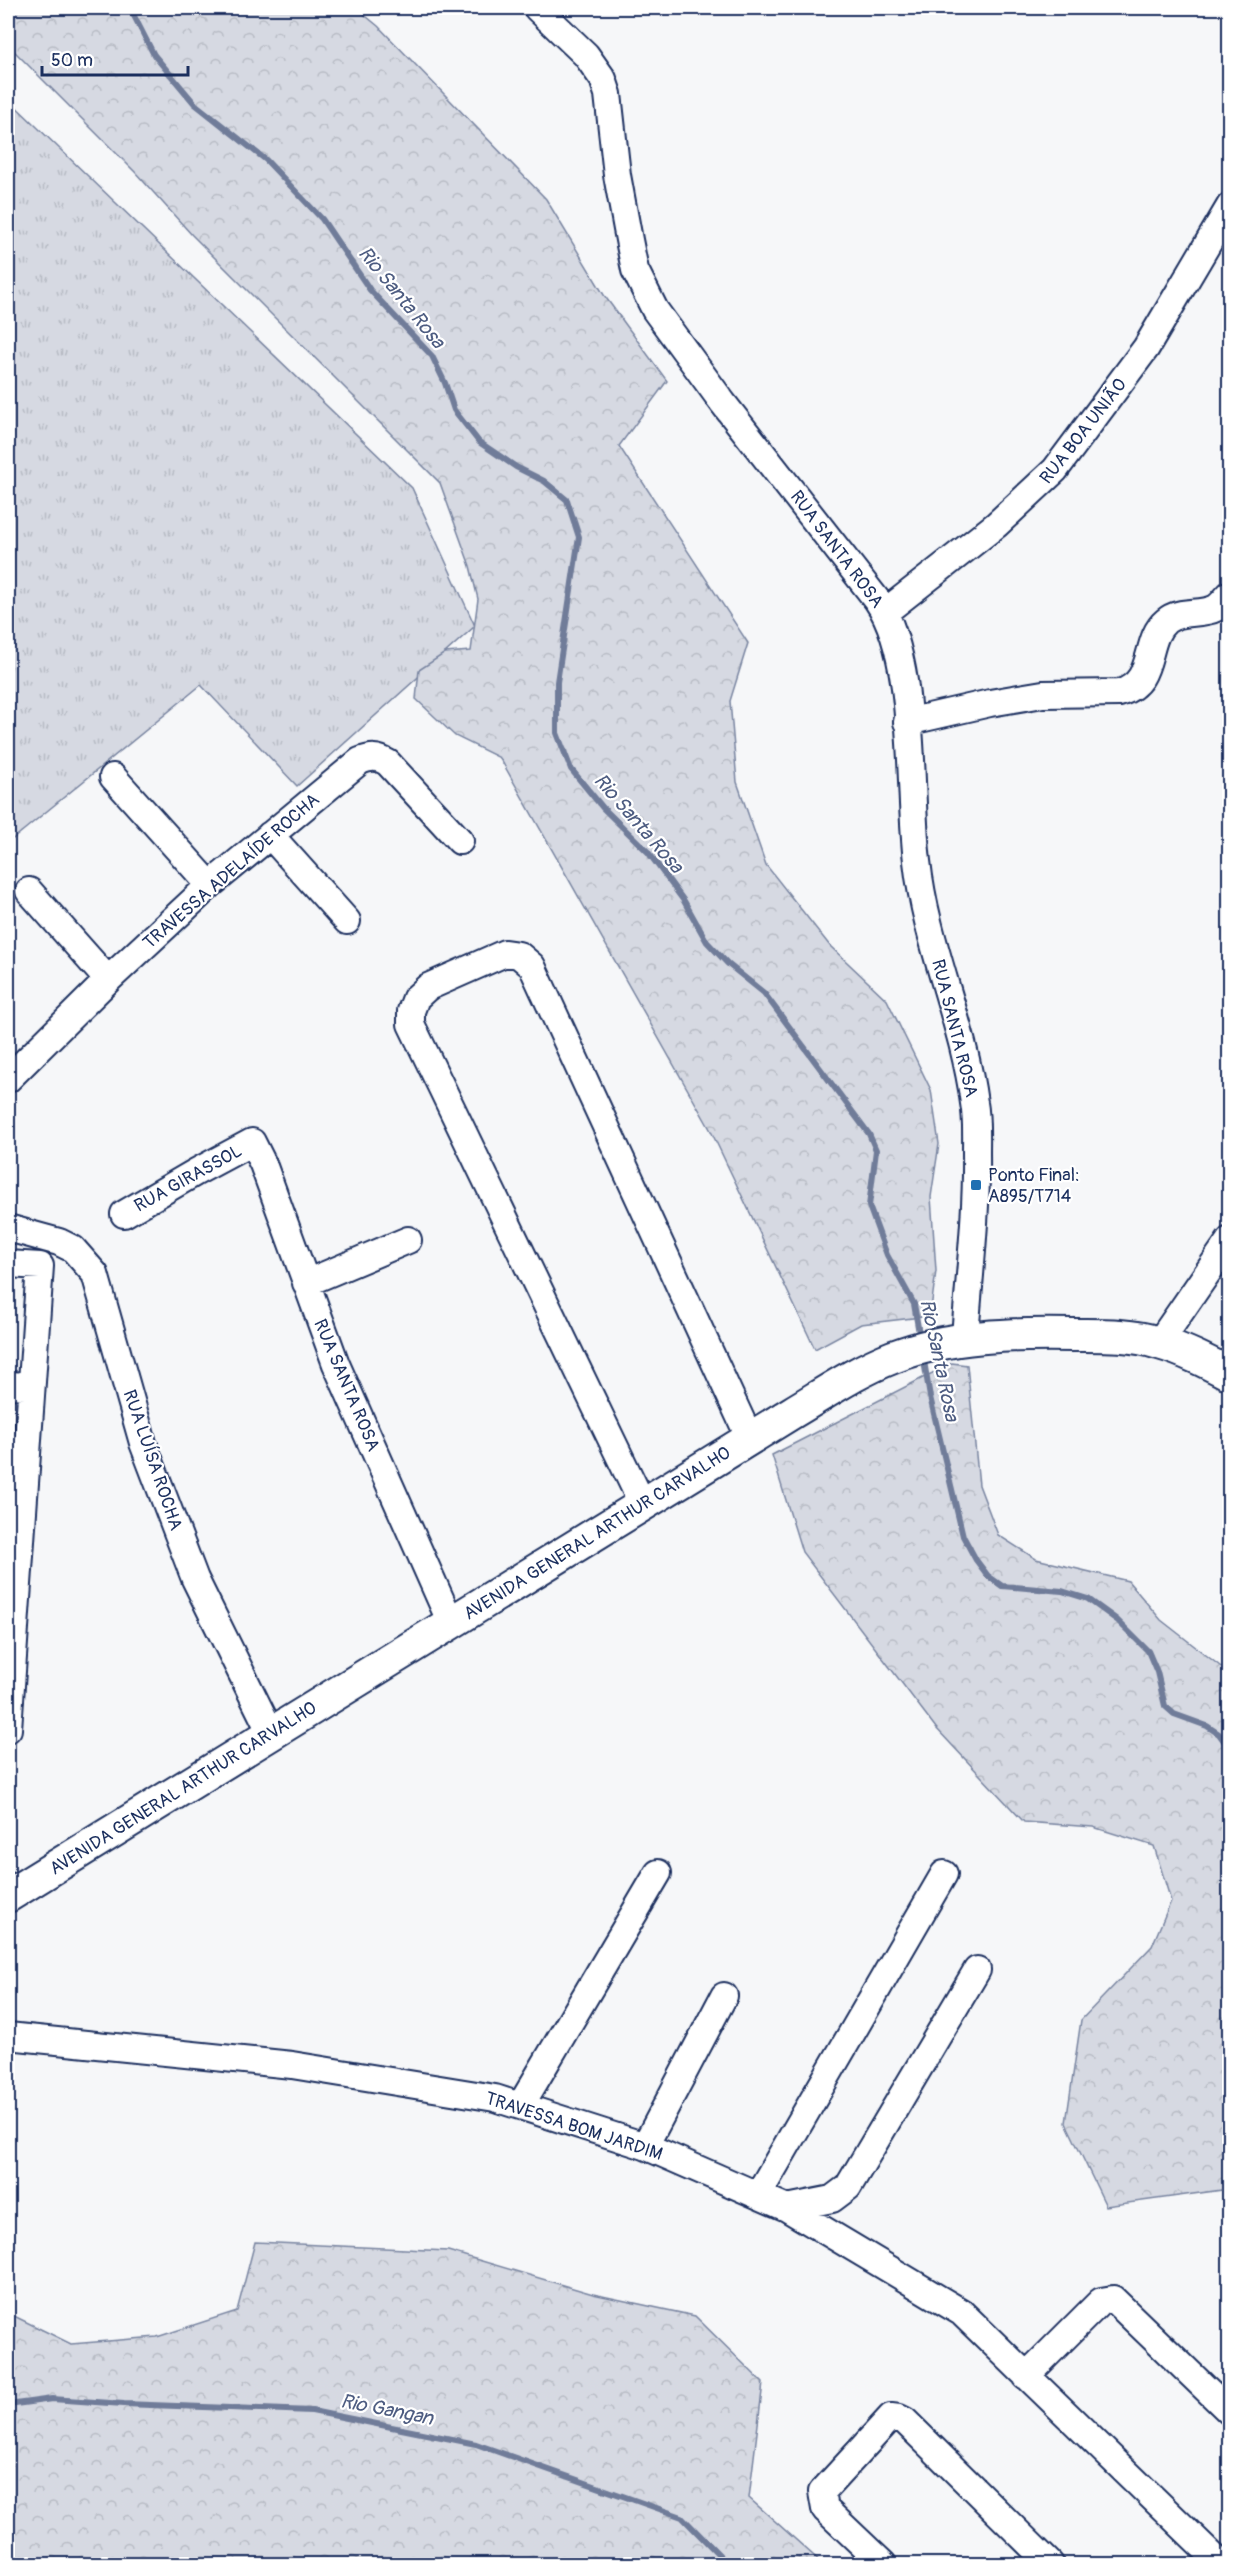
<svg xmlns="http://www.w3.org/2000/svg" width="1237" height="2572" viewBox="0 0 1237 2572" font-family="Pangolin,sans-serif">
	<defs>
		<pattern id="grass-tufts" width="24" height="20" patternUnits="userSpaceOnUse" patternTransform="scale(1.5)"><rect width="24" height="20" fill="#d6d9e2"/><path d="M3 7l-1-3M5 7V3M7 7l1-3M15 17l-1-3M17 17v-4M19 17l1-3" fill="none" stroke="#b7bbc4"/></pattern>
		<pattern id="forest-crowns" width="20" height="18" patternUnits="userSpaceOnUse" patternTransform="scale(1.5)"><rect width="20" height="18" fill="#d6d9e2"/><path d="M2 6a3 3 0 1 1 6 0M12 15a3 3 0 1 1 6 0" fill="none" stroke="#b7bbc4"/></pattern>
	</defs>
	<rect width="100%" height="100%" fill="#f6f7f9"/>
	<filter id="ink" filterUnits="userSpaceOnUse"><feTurbulence type="fractalNoise" baseFrequency=".0167" numOctaves="2"/><feDisplacementMap in="SourceGraphic" scale="12" xChannelSelector="R" yChannelSelector="G"/><feConvolveMatrix kernelMatrix="1 2 1 2 8 2 1 2 1" color-interpolation-filters="sRGB"/></filter>
	<g filter="url(#ink)">
		<path fill="url(#grass-tufts)" stroke="#7884a0" stroke-width="1.5" d="M8,99L412,488L475,626L297,786L201,685L8,843Z"/>
		<path fill="url(#forest-crowns)" stroke="#7884a0" stroke-width="1.5" d="M8,8H356L378,26L546,199L604,295L667,381L619,446L748,643L730,701L737,782L766,865L830,946L887,1000L931,1090L939,1144L931,1197L936,1271L930,1316L861,1324L815,1349L710,1129L500,758L455,736L416,699L419,670L445,653L471,651L478,599L470,566L440,483L192,235L135,172L8,45Z
			M952,1363L967,1365L979,1485L998,1535L1036,1559L1128,1581L1161,1620L1229,1673V2189L1106,2206L1066,2123L1081,2020L1152,1946L1171,1901L1154,1846L1093,1827L1024,1822L936,1728L802,1552L772,1455Z
			M255,2242L448,2251L593,2294L695,2316L763,2383L749,2498L823,2564H8V2313L71,2344L157,2337L237,2311Z"/>
		<g fill="none" stroke-linecap="round" stroke-linejoin="round">
			<path stroke="#707c99" stroke-width="6" d="M130,8L154,55L195,104L266,160L322,219L370,290L432,356L445,383L454,410L479,442L516,467L544,481L567,500L579,537L557,682V733L571,769L603,808L648,852L684,901L707,942L728,964L764,993L869,1134L876,1150L869,1206L887,1255L914,1304L920,1339
				M923,1355L930,1397L963,1536L976,1560L988,1576L1002,1586L1062,1591L1088,1599L1117,1620L1148,1651L1157,1672L1165,1706L1174,1714L1207,1726L1219,1734L1230,1749
				M1230,1800L1227,1826L1230,1840
				M8,2405L52,2399L124,2404L312,2411L476,2444L682,2517L728,2564"/>
			<defs>
				<path id="minor" d="M537,8L586,55L603,79L608,94L617,175L629,240L635,270L655,310L723,403L877,600C918,660 908,788 917,861C926,944 963,1020 974,1103C977,1119 976,1137 976,1153C977,1215 969,1277 965,1338
					M885,612L996,525L1055,470L1146,348L1230,206
					M907,722L990,703L1043,694L1119,693C1157,682 1143,640 1166,621C1180,609 1201,616 1216,608C1221,605 1225,599 1230,594
					M113,777L210,885
					M270,835L347,921
					M29,891L108,980
					M8,1079L108,980L210,885L360,761C371,757 377,756 388,763L460,841
					M124,1214L196,1172L252,1142L263,1164L336,1364L451,1623
					M8,1228L59,1242L73,1249L95,1274L143,1443L195,1579L271,1733
					M8,1264L40,1266L8,1729
					M306,1283L408,1240
					M1159,1343L1230,1240
					M8,1385L31,1386
					M643,1505L411,1024V1011L416,998L428,987L505,953L519,955L532,966L750,1439
					M8,2036L292,2065L495,2098L645,2146L787,2208L961,2312L1221,2564
					M521,2105L658,1873
					M645,2146L724,1996
					M758,2195L944,1874
					M787,2208L832,2199L848,2187L977,1970
					M1026,2376L1101,2301L1113,2299L1230,2412
					M883,2564L825,2509L822,2492L891,2417L899,2418L905,2421L1050,2564"/>
				<path id="major" d="M8,1896L793,1412C825,1393 857,1371 893,1357C950,1335 1012,1334 1073,1335C1101,1335 1131,1334 1159,1343C1184,1350 1207,1362 1230,1374"/>
			</defs>
			<use href="#minor" stroke="#1b2f5e" stroke-width="30"/>
			<use href="#major" stroke="#1b2f5e" stroke-width="36"/>
			<use href="#minor" stroke="#fff" stroke-width="26"/>
			<use href="#major" stroke="#fff" stroke-width="32"/>
		</g>
	</g>
	<rect fill="#1f6fb2" stroke="#fff" stroke-width="2" x="970" y="1179" width="12" height="12" rx="3"/>
	<g text-anchor="middle" stroke-width="4.5" stroke-linejoin="round" paint-order="stroke">
		<g font-size="18" fill="#1b2f5e" stroke="#fff">
			<text transform="translate(1083 431) rotate(-52)" y="6">RUA BOA UNIÃO</text>
			<text transform="translate(837 549) rotate(53)" y="6">RUA SANTA ROSA</text>
			<text transform="translate(231 871) rotate(-41)" y="6">TRAVESSA ADELAÍDE ROCHA</text>
			<text transform="translate(955 1028) rotate(76)" y="6">RUA SANTA ROSA</text>
			<text transform="translate(188 1178) rotate(-29)" y="6">RUA GIRASSOL</text>
			<text transform="translate(347 1385) rotate(67)" y="6">RUA SANTA ROSA</text>
			<text transform="translate(153 1460) rotate(71)" y="6">RUA LUÍSA ROCHA</text>
			<text transform="translate(597 1533) rotate(-32)" y="6">AVENIDA GENERAL ARTHUR CARVALHO</text>
			<text transform="translate(183 1788) rotate(-32)" y="6">AVENIDA GENERAL ARTHUR CARVALHO</text>
			<text transform="translate(574 2126) rotate(18)" y="6">TRAVESSA BOM JARDIM</text>
		</g>
		<g font-size="18" fill="#1b2f5e" stroke="#fff" text-anchor="start">
			<text x="988" y="1181">Ponto Final:<tspan x="988" dy="21">A895/T714</tspan></text>
		</g>
		<g font-size="20" font-style="italic" fill="#4d5c81" stroke="#fff">
			<text transform="translate(402 297) rotate(51)" y="7">Rio Santa Rosa</text>
			<text transform="translate(639 823) rotate(49)" y="7">Rio Santa Rosa</text>
			<text transform="translate(940 1360) rotate(78)" y="7">Rio Santa Rosa</text>
			<text transform="translate(387 2409) rotate(11)" y="7">Rio Gangan</text>
		</g>
	</g>
	<rect width="1237" height="2572" fill="none" stroke="#fff" stroke-width="30"/>
	<rect x="15" y="15" width="1207" height="2542" fill="none" stroke="#1b2f5e" stroke-width="2" filter="url(#ink)"/>
	<path d="M42 66v9h146v-9" fill="none" stroke="#1b2f5e" stroke-width="3"/>
	<text x="51" y="66" font-size="18" fill="#1b2f5e" stroke="#ffffff" stroke-width="4.5" paint-order="stroke">50 m</text>
</svg>
